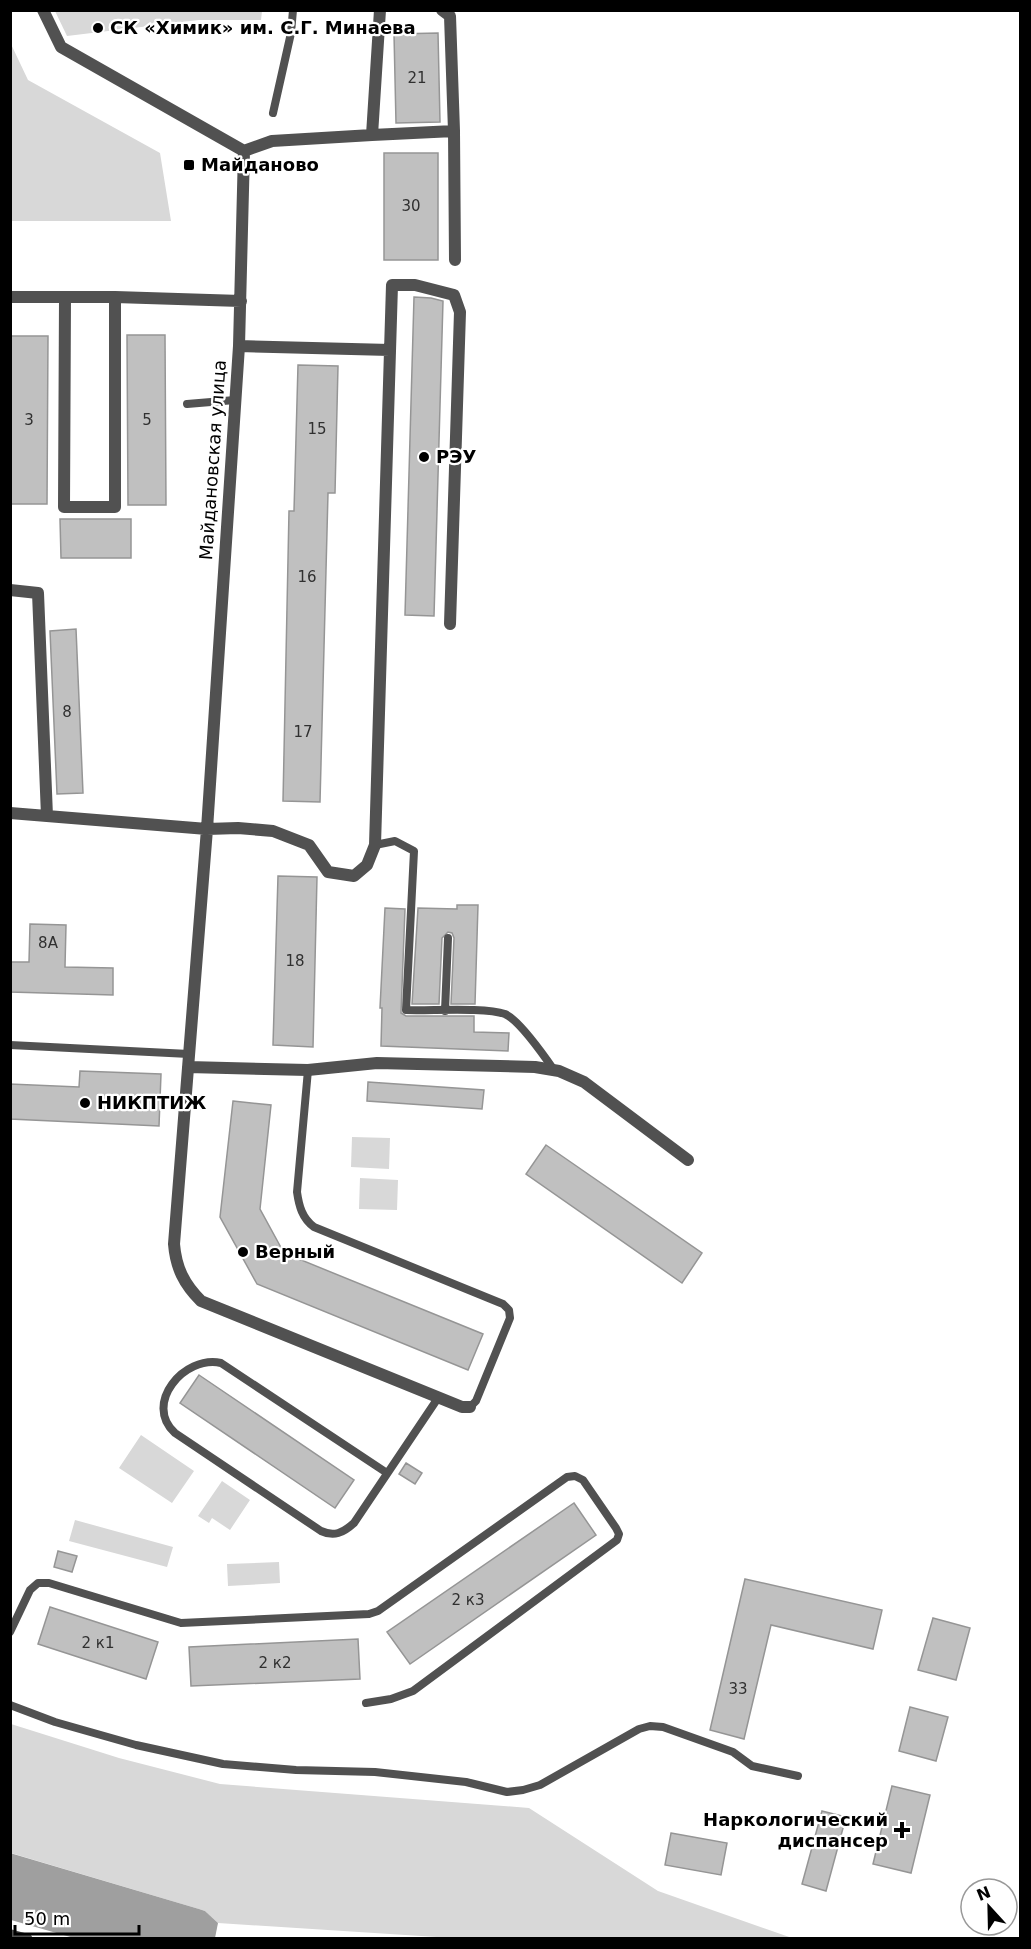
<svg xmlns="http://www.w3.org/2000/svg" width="1031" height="1949" viewBox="0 0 1031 1949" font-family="'DejaVu Sans',sans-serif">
	<rect width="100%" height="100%" fill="#fff"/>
	<path fill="#d8d8d8" d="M55,11L262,10V11L261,20H199L67,36Z
		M10,42L28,80L160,153L171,221H11Z
		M352,1137L390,1138L389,1169L351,1167Z
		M360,1178L398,1180L397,1210L359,1209Z
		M141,1435L194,1471L172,1503L119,1468Z
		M222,1481L250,1500L230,1530L212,1518L209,1523L198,1516Z
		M75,1520L173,1547L167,1567L69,1541Z
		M279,1562L280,1583L228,1586L227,1564Z
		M11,1724L119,1758L220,1784L529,1808L658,1891L792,1938H452L218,1923L205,1911L199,1909L11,1853Z"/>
	<path fill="#9f9f9f" d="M10,1853L199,1909L205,1911L218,1923L215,1938H74L11,1920Z"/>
	<path fill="#c0c0c0" stroke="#959595" stroke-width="1.5" d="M438,33L440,122L396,123L394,34Z
		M384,153H438V260H384Z
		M414,297L431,298L443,301L434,616L405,615Z
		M127,335H165L166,505H128Z
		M10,336H48L47,504H10Z
		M298,365L338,366L335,493H328L320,802L283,801L289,511H294Z
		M60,519H131V558H61Z
		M76,629L83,793L57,794L50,631Z
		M278,876L317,877L313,1047L273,1045Z
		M457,905H478L475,1004H451L454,938L452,933L448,932L442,938L439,1004H412L418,908L457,909Z
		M385,908L405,909L401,1013L406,1016H474V1032L509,1033L508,1051L381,1046L382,1008H380Z
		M30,924L66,925L65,967L113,968V995L10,992V962H29Z
		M80,1071L161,1074L159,1126L10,1119V1084L79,1087Z
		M368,1082L484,1090L482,1109L367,1101Z
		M233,1101L271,1105L260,1209L284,1253L483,1334L468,1370L257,1284L220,1217Z
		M546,1145L702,1253L682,1283L526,1174Z
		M199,1375L354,1480L335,1508L180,1403Z
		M406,1463L422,1473L415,1484L399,1474Z
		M574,1503L596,1535L410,1664L387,1632Z
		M58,1551L77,1556L72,1572L54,1567Z
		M745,1579L882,1610L873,1649L771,1625L744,1739L710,1730Z
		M50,1607L158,1642L146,1679L38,1644Z
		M933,1618L970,1628L956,1680L918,1670Z
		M358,1639L360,1679L191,1686L189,1647Z
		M910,1707L948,1717L936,1761L899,1751Z
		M892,1786L930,1795L911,1873L873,1864Z
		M822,1811L846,1817L826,1891L802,1884Z
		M671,1833L727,1843L721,1875L665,1865Z"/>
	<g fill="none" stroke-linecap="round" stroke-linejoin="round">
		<path stroke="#515151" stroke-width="8" d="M273,113L291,33L293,10
			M187,404L235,400
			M375,845L395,841L414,851L406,1010C430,1011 485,1007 505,1014C519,1020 545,1057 554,1070
			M445,1011L448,938
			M10,1045L189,1054
			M308,1070L297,1192C299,1206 302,1218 314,1227L503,1304L509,1310L510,1318L476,1401L470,1407
			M387,1473L221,1363C184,1355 143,1404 175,1433L321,1531C334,1537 343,1533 354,1523L438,1398
			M10,1632L30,1590L38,1583H49L181,1623L369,1614L378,1611L567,1477L575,1476L583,1480L616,1528L619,1534L617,1540L413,1691L391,1699L366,1703
			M10,1705L55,1722L136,1745L223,1764L296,1770L375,1772L466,1782L507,1792L523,1790L540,1785L639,1729L650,1726L663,1727L733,1752L752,1766L798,1776
			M10,1933L28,1938"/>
		<path stroke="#515151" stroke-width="12" d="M43,10L61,47L244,151
			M442,10L450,16L454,131L455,260
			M372,135L454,131
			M244,151L239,346L207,829L174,1244C176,1268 184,1284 201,1301L462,1407H470
			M244,151L272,141L372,135L380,10
			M10,297H115V507H64L65,297
			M115,297L241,301
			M239,346L390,350
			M10,590L38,593L47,816
			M10,813L207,829L238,828L273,831L309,845L328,872L354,876L367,865L375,845L392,285H415L454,295L460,312L450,624
			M188,1067L308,1070L377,1063L535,1067L559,1071L584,1082L688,1160"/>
	</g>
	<g fill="#000" stroke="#fff" stroke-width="2">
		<circle cx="98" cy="28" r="6"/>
		<rect x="183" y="159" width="12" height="12" rx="3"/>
		<circle cx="424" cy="457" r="6"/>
		<circle cx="85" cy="1103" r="6"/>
		<circle cx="243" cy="1252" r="6"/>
		<path d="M899 1821h6v6h6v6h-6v6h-6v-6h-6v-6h6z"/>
	</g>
	<g text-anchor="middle" stroke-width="4.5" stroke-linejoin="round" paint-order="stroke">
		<g font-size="15" fill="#303030">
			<text x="417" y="83">21</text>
			<text x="411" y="211">30</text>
			<text x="29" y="425">3</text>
			<text x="147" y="425">5</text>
			<text x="317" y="434">15</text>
			<text x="307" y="582">16</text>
			<text x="67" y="717">8</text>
			<text x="303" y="737">17</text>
			<text x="48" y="948">8А</text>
			<text x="295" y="966">18</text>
			<text x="468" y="1605">2 к3</text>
			<text x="98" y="1648">2 к1</text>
			<text x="275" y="1668">2 к2</text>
			<text x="738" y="1694">33</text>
		</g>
		<g font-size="18" font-weight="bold" fill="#000" stroke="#fff" text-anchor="start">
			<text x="110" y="34">СК «Химик» им. С.Г. Минаева</text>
			<text x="201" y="171">Майданово</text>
			<text x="436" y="463">РЭУ</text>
			<text x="97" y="1109">НИКПТИЖ</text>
			<text x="255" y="1258">Верный</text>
			<text x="888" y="1826" text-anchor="end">Наркологический<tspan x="888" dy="21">диспансер</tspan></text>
		</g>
		<g font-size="18" fill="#000" stroke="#fff">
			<text transform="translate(213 460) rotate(-86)" y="6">Майдановская улица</text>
		</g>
	</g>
	<rect width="1031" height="1949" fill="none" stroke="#000000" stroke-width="24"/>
	<g transform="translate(989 1907) rotate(338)"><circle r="28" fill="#ffffff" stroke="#999999" stroke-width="1.5"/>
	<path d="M0-4.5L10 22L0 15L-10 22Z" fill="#000000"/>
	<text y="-9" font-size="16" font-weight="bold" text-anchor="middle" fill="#000000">N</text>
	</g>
	<path d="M15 1925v9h124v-9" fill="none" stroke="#000000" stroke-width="3"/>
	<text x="24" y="1925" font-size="18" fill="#000000" stroke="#ffffff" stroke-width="4.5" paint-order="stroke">50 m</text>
</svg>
